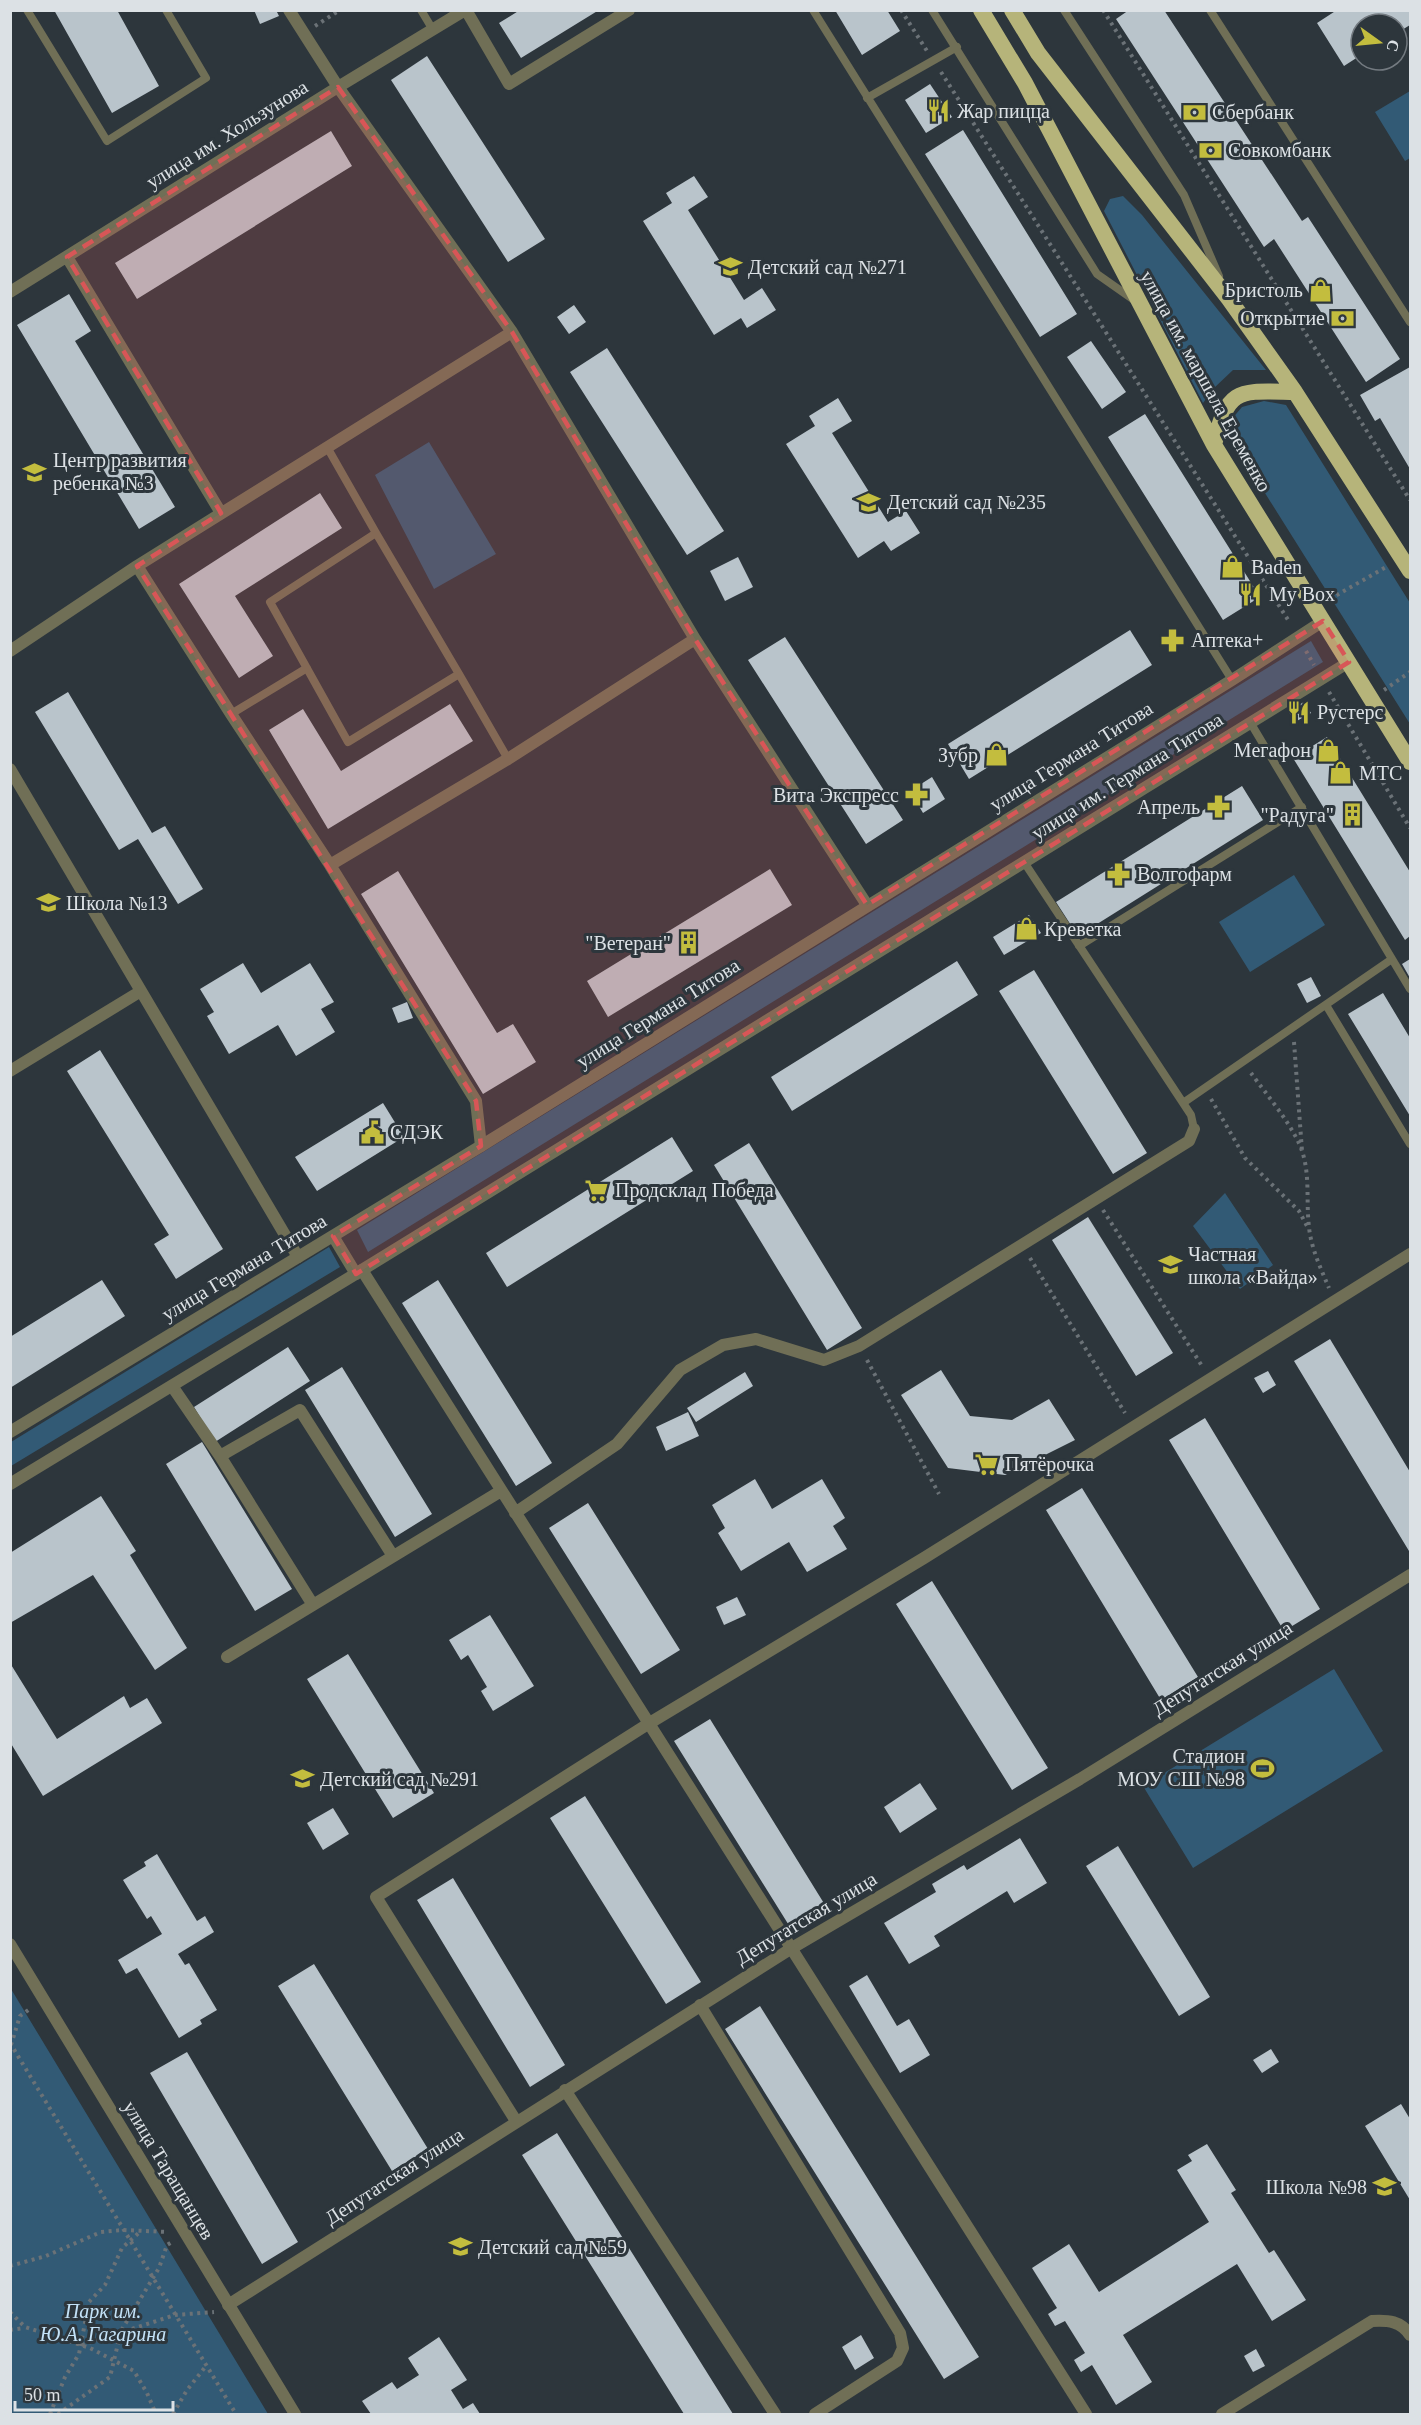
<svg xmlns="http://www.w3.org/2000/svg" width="1421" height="2425" viewBox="0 0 1421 2425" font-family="Georgia,serif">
	<rect width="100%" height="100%" fill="#2d363c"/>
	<path fill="#325a75" d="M1410,91V158L1405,161L1375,112Z
		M1123,196L1142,215L1266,370H1233L1214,388L1203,403L1104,211L1110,199Z
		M1264,401L1286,405L1410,603V724L1233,442L1231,420L1242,407Z
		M429,442L496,554L434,589L375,475Z
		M1311,641L1323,662L368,1252L357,1230Z
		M1294,875L1325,925L1250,972L1219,922Z
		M1225,1193L1273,1265L1240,1289L1193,1226Z
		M329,1247L340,1267L11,1466V1442Z
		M1334,1669L1383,1751L1193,1868L1143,1786Z
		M10,1989H11L268,2414H11Z"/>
	<path fill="#b9c4cb" d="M54,10H117L159,86L112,113Z
		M254,10H276L279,16L260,24Z
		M520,10H599L521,58L499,23Z
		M835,10H887L900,31L862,55Z
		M1129,10H1164L1302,221L1308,217L1400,359L1366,382L1274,239L1264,247L1116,19Z
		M1337,10H1410V25L1397,33V24H1361V55L1344,66L1317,23Z
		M427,56L545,239L508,262L391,80Z
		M930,84L952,117L926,133L905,100Z
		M963,130L1077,314L1040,337L925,154Z
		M331,131L352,166L137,299L115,263Z
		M694,176L708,197L688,210L744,300L762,288L776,310L747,328L741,318L714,335L643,221L672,203L666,193Z
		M69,294L91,331L75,341L175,507L139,529L17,325Z
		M574,305L586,322L569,334L557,317Z
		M1091,341L1126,392L1102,409L1067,357Z
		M607,348L724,531L687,555L570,372Z
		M1410,367V469L1380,418L1375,421L1360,395Z
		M838,398L852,421L832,433L888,522L906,511L920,533L891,551L884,541L858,558L786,444L815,426L809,416Z
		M1145,414L1260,597L1223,620L1108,437Z
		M320,493L342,528L235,596L273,656L239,678L179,584Z
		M738,557L753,587L725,601L710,571Z
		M1130,630L1152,665L969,779L948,744Z
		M785,637L903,820L866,844L748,660Z
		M68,692L152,833L165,826L203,889L178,904L138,839L119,850L35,712Z
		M1304,702L1311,713L1295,722L1288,711Z
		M450,704L473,741L328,829L269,730L303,709L341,771Z
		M1327,737L1410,872V936L1405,940L1293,758Z
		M932,777L945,799L923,813L910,791Z
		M1242,786L1263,820L1078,936L1056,902Z
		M770,869L792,905L608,1017L587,981Z
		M398,871L497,1033L513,1024L536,1062L483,1094L361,894Z
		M1029,915L1041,933L1004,955L993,937Z
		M1410,959V978L1402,964Z
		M957,961L978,995L792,1111L771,1077Z
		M243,963L261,993L310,963L334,1002L321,1009L335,1032L296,1056L278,1025L229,1054L207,1016L214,1012L200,989Z
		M1034,970L1147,1153L1113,1174L999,991Z
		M1311,977L1321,996L1307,1003L1297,984Z
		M1383,993L1410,1038V1116L1348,1014Z
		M407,1002L413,1018L398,1023L392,1008Z
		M100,1050L223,1249L176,1279L154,1244L169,1235L67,1071Z
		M383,1103L404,1137L317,1191L295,1157Z
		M672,1137L693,1171L507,1287L486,1253Z
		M749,1143L862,1328L827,1350L714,1165Z
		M1088,1217L1173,1353L1136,1376L1052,1240Z
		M102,1280L125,1316L10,1388V1337Z
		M438,1280L552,1463L516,1486L402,1303Z
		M1330,1339L1410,1472L1409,1551L1294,1361Z
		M288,1347L310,1381L215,1442L194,1407Z
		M342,1367L432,1514L395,1537L305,1390Z
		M941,1370L970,1416L1012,1420L1049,1399L1075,1440L1005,1475L948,1468L901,1395Z
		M1268,1371L1276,1385L1263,1393L1254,1378Z
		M745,1372L753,1386L696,1422L687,1408Z
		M688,1412L699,1436L666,1451L656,1427Z
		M1205,1418L1320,1609L1284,1631L1169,1440Z
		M202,1442L292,1589L255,1611L166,1464Z
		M755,1479L772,1509L822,1479L845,1518L833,1526L847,1549L807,1572L789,1542L741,1571L718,1533L725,1528L712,1505Z
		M1082,1488L1198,1677L1161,1700L1046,1510Z
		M101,1496L136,1551L130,1555L187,1648L155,1670L93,1575L10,1623V1553Z
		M588,1503L680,1650L641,1674L549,1528Z
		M932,1581L1048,1768L1012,1790L896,1604Z
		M737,1597L746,1615L724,1625L716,1607Z
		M490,1615L534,1686L493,1711L481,1691L487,1687L468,1655L461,1660L449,1640Z
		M348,1654L434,1793L393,1818L307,1679Z
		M10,1663L57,1739L124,1696L130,1708L147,1698L162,1723L43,1796L10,1742Z
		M710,1719L825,1905L790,1927L674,1741Z
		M920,1783L937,1809L900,1833L884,1807Z
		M585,1796L701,1982L666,2004L550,1818Z
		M333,1808L349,1834L323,1850L307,1823Z
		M1020,1838L1047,1883L1014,1903L1007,1891L934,1936L940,1946L909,1964L884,1923L936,1892L932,1884L964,1865L967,1870Z
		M1118,1846L1210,1997L1179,2016L1086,1866Z
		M157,1854L197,1921L205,1916L214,1932L178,1954L185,1965L189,1963L217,2010L200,2020L202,2024L179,2038L137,1968L126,1974L118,1960L162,1934L151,1916L147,1919L123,1880L146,1866L144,1862Z
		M453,1878L565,2065L530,2087L417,1900Z
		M314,1964L428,2149L392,2171L278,1986Z
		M867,1975L897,2026L909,2019L930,2055L900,2073L849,1986Z
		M760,2006L979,2357L944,2379L725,2029Z
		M1271,2049L1279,2062L1262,2073L1253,2060Z
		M187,2052L298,2242L262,2264L150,2073Z
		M1401,2104L1410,2119V2200L1365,2126Z
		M557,2133L733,2414H684L522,2155Z
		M1207,2144L1236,2190L1231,2193L1269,2253L1274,2250L1306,2300L1272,2321L1237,2264L1123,2335L1152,2382L1116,2405L1092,2365L1081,2372L1074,2360L1085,2353L1065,2321L1055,2326L1048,2314L1057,2308L1032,2268L1069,2244L1099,2292L1209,2222L1177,2170L1192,2161L1188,2155Z
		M861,2335L874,2358L855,2370L842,2347Z
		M439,2337L467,2380L451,2390L463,2409L473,2403L480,2414H371L362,2401L392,2382L397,2389L419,2375L408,2358Z
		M1256,2349L1265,2366L1253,2372L1244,2356Z"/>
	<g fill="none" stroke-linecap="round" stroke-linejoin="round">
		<path stroke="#6b7277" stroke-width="4" stroke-dasharray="3 4.5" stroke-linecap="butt" d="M901,10L927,51
			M1103,10L1410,500
			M315,26L340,10
			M941,72L1290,623
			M1330,599L1386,567
			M1306,651L1314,665
			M1384,690L1410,672
			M1329,692L1410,828
			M1343,717L1355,709
			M1294,1042L1302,1151
			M1251,1073C1266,1094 1296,1129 1303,1154C1310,1178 1306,1203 1309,1227C1311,1248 1321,1269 1329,1288
			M1211,1099L1245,1158L1299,1211L1308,1228
			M1103,1210L1202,1366
			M1030,1258L1125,1413
			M867,1360L939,1494
			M10,2043L236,2414
			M11,2045L20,2016L31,2008
			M10,2266L46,2256L101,2232L123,2230L168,2232
			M10,2312L25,2327L90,2348L134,2371L147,2393L156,2414
			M10,2330L24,2328
			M82,2345L175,2315L214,2312
			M50,2414L65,2377L79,2354L89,2302L105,2285L122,2248L141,2231
			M58,2414L110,2377L121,2331L159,2268L167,2245L172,2242
			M173,2414L187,2390L206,2366"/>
		<path stroke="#706f56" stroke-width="8" d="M27,10L107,141L206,78L166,10
			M421,10L433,30
			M813,10L1232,680
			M932,10L1097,274L1134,300
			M1064,10L1184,195L1219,276
			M1210,10L1410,322
			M867,98L957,47
			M327,447L376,533L270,602L348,742L459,674L508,759
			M376,533L459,674
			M231,714L307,668
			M1250,722L1410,989
			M1024,862L1191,1115L1194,1129
			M1079,946L1302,807
			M1326,1005L1410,1144
			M1183,1103L1392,959"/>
		<path stroke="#706f56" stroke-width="12" d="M289,10L338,87L512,332L695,639L867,905
			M466,10L509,84L629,10
			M67,257L221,513
			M10,292L338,87L465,10
			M137,566L231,714L330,865L476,1101L481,1146
			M10,651L137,566L512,332
			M10,769L298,1257
			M330,865L508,759L695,639
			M10,1071L141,991
			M362,1270L1086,2414
			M172,1386L220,1456
			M515,1513L617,1444L680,1370L723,1345L756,1339L824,1360L859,1346L1189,1141L1194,1129
			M313,1605L220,1456L300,1410L393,1556
			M227,1657L501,1491
			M700,2005L900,2333L903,2348L897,2361L815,2414
			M565,2090L775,2414
			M516,2121L376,1897L648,1724L924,1558L1410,1254
			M228,2305L792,1948L1080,1779L1410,1575
			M1222,2414L1372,2321C1388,2320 1401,2321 1410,2335"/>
		<path stroke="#706f56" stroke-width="12" d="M333,1236L356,1274
			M10,1432L481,1146L1232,680L1323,621
			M10,1484L362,1270L1349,662
			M10,1944L295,2414"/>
		<path stroke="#b6b47a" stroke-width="16" d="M981,10L1025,83L1214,445L1410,762
			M1012,10L1038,53L1229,299L1295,392L1410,571
			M1214,445C1228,386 1239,391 1295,392"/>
	</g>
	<path fill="#d85657" fill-opacity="0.2" stroke="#d85657" stroke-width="4.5" stroke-dasharray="12 8" stroke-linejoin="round" d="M338,87L512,332L695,639L867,905L1323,621L1349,662L356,1274L333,1236L481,1146L476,1101L137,566L221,513L67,257Z"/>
	<defs>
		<symbol id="restaurant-bare" viewBox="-9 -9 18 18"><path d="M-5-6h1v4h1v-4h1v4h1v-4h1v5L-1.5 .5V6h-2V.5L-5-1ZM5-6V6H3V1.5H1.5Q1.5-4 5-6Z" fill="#c3bd3e" stroke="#2d363c" stroke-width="2.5" paint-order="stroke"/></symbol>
		<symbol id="bank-bare" viewBox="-9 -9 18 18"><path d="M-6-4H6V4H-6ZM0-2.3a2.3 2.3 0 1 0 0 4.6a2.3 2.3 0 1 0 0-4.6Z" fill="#c3bd3e" stroke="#2d363c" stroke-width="2.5" paint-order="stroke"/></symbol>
		<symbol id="school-bare" viewBox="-9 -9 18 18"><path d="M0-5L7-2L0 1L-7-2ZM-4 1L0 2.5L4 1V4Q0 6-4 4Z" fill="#c3bd3e" stroke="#2d363c" stroke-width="2.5" paint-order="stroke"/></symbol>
		<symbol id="shop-bare" viewBox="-9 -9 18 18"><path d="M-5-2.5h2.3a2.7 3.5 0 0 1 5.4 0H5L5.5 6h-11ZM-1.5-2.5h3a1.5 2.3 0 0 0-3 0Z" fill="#c3bd3e" stroke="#2d363c" stroke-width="2.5" paint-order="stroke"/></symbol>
		<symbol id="pharmacy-bare" viewBox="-9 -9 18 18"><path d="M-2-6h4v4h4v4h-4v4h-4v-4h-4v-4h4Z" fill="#c3bd3e" stroke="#2d363c" stroke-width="2.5" paint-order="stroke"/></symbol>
		<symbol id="building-bare" viewBox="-9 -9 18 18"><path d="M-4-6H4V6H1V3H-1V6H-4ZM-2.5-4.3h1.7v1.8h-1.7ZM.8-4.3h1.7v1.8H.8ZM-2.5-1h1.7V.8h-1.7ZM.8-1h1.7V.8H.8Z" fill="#c3bd3e" stroke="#2d363c" stroke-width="2.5" paint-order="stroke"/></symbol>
		<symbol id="civic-bare" viewBox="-9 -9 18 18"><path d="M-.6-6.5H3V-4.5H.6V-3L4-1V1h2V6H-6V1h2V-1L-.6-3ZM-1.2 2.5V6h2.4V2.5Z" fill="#c3bd3e" stroke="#2d363c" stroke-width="2.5" paint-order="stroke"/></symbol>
		<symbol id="supermarket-bare" viewBox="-9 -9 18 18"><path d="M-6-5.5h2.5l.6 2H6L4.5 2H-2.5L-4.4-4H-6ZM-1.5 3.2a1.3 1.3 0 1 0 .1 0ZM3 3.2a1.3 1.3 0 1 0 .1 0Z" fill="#c3bd3e" stroke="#2d363c" stroke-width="2.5" paint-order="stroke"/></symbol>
		<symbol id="stadium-bare" viewBox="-9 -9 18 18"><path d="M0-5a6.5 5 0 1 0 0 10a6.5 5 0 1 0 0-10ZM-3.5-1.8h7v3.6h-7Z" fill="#c3bd3e" stroke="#2d363c" stroke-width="2.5" paint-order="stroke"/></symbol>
	</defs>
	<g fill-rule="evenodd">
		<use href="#restaurant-bare" x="922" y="94" width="33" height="33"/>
		<use href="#bank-bare" x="1178" y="96" width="33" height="33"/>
		<use href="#bank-bare" x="1194" y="134" width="33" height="33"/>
		<use href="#school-bare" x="714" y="250" width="33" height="33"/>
		<use href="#shop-bare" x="1304" y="274" width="33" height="33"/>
		<use href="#bank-bare" x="1326" y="302" width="33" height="33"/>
		<use href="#school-bare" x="18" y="456" width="33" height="33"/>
		<use href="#school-bare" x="852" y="486" width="33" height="33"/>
		<use href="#shop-bare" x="1216" y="550" width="33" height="33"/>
		<use href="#restaurant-bare" x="1234" y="578" width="33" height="33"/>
		<use href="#pharmacy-bare" x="1156" y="624" width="33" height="33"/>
		<use href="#restaurant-bare" x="1282" y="696" width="33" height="33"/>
		<use href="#shop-bare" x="1312" y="734" width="33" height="33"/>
		<use href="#shop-bare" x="980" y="738" width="33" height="33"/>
		<use href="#shop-bare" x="1324" y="756" width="33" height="33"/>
		<use href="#pharmacy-bare" x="900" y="778" width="33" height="33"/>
		<use href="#pharmacy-bare" x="1202" y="790" width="33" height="33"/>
		<use href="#building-bare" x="1336" y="798" width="33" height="33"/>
		<use href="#pharmacy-bare" x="1102" y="858" width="33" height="33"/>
		<use href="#school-bare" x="32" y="886" width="33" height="33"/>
		<use href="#shop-bare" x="1010" y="912" width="33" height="33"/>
		<use href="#building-bare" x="672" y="926" width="33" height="33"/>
		<use href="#civic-bare" x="356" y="1116" width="33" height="33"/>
		<use href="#supermarket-bare" x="580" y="1174" width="33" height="33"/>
		<use href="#school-bare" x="1154" y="1248" width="33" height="33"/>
		<use href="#supermarket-bare" x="970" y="1448" width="33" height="33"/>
		<use href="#stadium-bare" x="1246" y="1752" width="33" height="33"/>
		<use href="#school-bare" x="286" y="1762" width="33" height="33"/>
		<use href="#school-bare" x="1368" y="2170" width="33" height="33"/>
		<use href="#school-bare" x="444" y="2230" width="33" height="33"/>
	</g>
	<g text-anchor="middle" stroke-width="6" stroke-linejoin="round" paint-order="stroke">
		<g font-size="20" fill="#dce1e5" stroke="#2d363c" text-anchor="start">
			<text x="957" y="118">Жар пицца</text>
			<text x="1212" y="119">Сбербанк</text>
			<text x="1228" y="157">Совкомбанк</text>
			<text x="748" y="274">Детский сад №271</text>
			<text x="1303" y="297" text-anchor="end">Бристоль</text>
			<text x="1325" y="325" text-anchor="end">Открытие</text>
			<text x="53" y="467">Центр развития<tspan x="53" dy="23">ребенка №3</tspan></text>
			<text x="887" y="509">Детский сад №235</text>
			<text x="1251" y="574">Baden</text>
			<text x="1269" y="601">My Box</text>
			<text x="1191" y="647">Аптека+</text>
			<text x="1317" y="719">Рустерс</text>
			<text x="1311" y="757" text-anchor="end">Мегафон</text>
			<text x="978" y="762" text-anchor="end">Зубр</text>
			<text x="1359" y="780">МТС</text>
			<text x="899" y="802" text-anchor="end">Вита Экспресс</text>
			<text x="1200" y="814" text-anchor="end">Апрель</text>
			<text x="1334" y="822" text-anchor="end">"Радуга"</text>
			<text x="1137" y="881">Волгофарм</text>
			<text x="66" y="910">Школа №13</text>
			<text x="1044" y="936">Креветка</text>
			<text x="671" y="950" text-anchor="end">"Ветеран"</text>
			<text x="390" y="1139">СДЭК</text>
			<text x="615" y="1197">Продсклад Победа</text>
			<text x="1188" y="1261">Частная<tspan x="1188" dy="23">школа «Вайда»</tspan></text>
			<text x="1005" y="1471">Пятёрочка</text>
			<text x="1245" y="1763" text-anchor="end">Стадион<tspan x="1245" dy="23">МОУ СШ №98</tspan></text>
			<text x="320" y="1786">Детский сад №291</text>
			<text x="1367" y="2194" text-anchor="end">Школа №98</text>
			<text x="478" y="2254">Детский сад №59</text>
		</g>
		<g font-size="20" fill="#dce1e5" stroke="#2d363c">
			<text transform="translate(227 134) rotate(-32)" y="7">улица им. Хользунова</text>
			<text transform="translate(1206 381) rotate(61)" y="7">улица им. маршала Еременко</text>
			<text transform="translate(1071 756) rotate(-32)" y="7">улица Германа Титова</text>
			<text transform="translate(1127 776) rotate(-32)" y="7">улица им. Германа Титова</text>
			<text transform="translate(658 1013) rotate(-32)" y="7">улица Германа Титова</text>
			<text transform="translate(244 1267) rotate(-31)" y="7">улица Германа Титова</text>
			<text transform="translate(1222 1668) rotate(-32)" y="7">Депутатская улица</text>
			<text transform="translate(806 1918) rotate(-31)" y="7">Депутатская улица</text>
			<text transform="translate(169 2170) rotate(59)" y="7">улица Таращанцев</text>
			<text transform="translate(394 2176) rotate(-33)" y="7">Депутатская улица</text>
		</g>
		<g font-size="20" font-style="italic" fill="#c3e2f8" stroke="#2d363c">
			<text x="103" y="2318">Парк им.<tspan x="103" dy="23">Ю.А. Гагарина</tspan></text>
		</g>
	</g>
	<rect width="1421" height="2425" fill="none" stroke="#dce1e5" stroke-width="24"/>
	<g transform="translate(1379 42) rotate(105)"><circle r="28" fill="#2d363c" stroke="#737a80" stroke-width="1.5"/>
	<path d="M0-4.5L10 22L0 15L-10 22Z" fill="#c3bd3e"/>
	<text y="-9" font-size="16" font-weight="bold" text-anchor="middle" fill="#dce1e5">С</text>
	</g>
	<path d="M15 2401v9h158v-9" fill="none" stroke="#dce1e5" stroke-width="3"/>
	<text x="24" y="2401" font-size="18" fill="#dce1e5" stroke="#2d363c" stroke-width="4.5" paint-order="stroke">50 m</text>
</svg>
